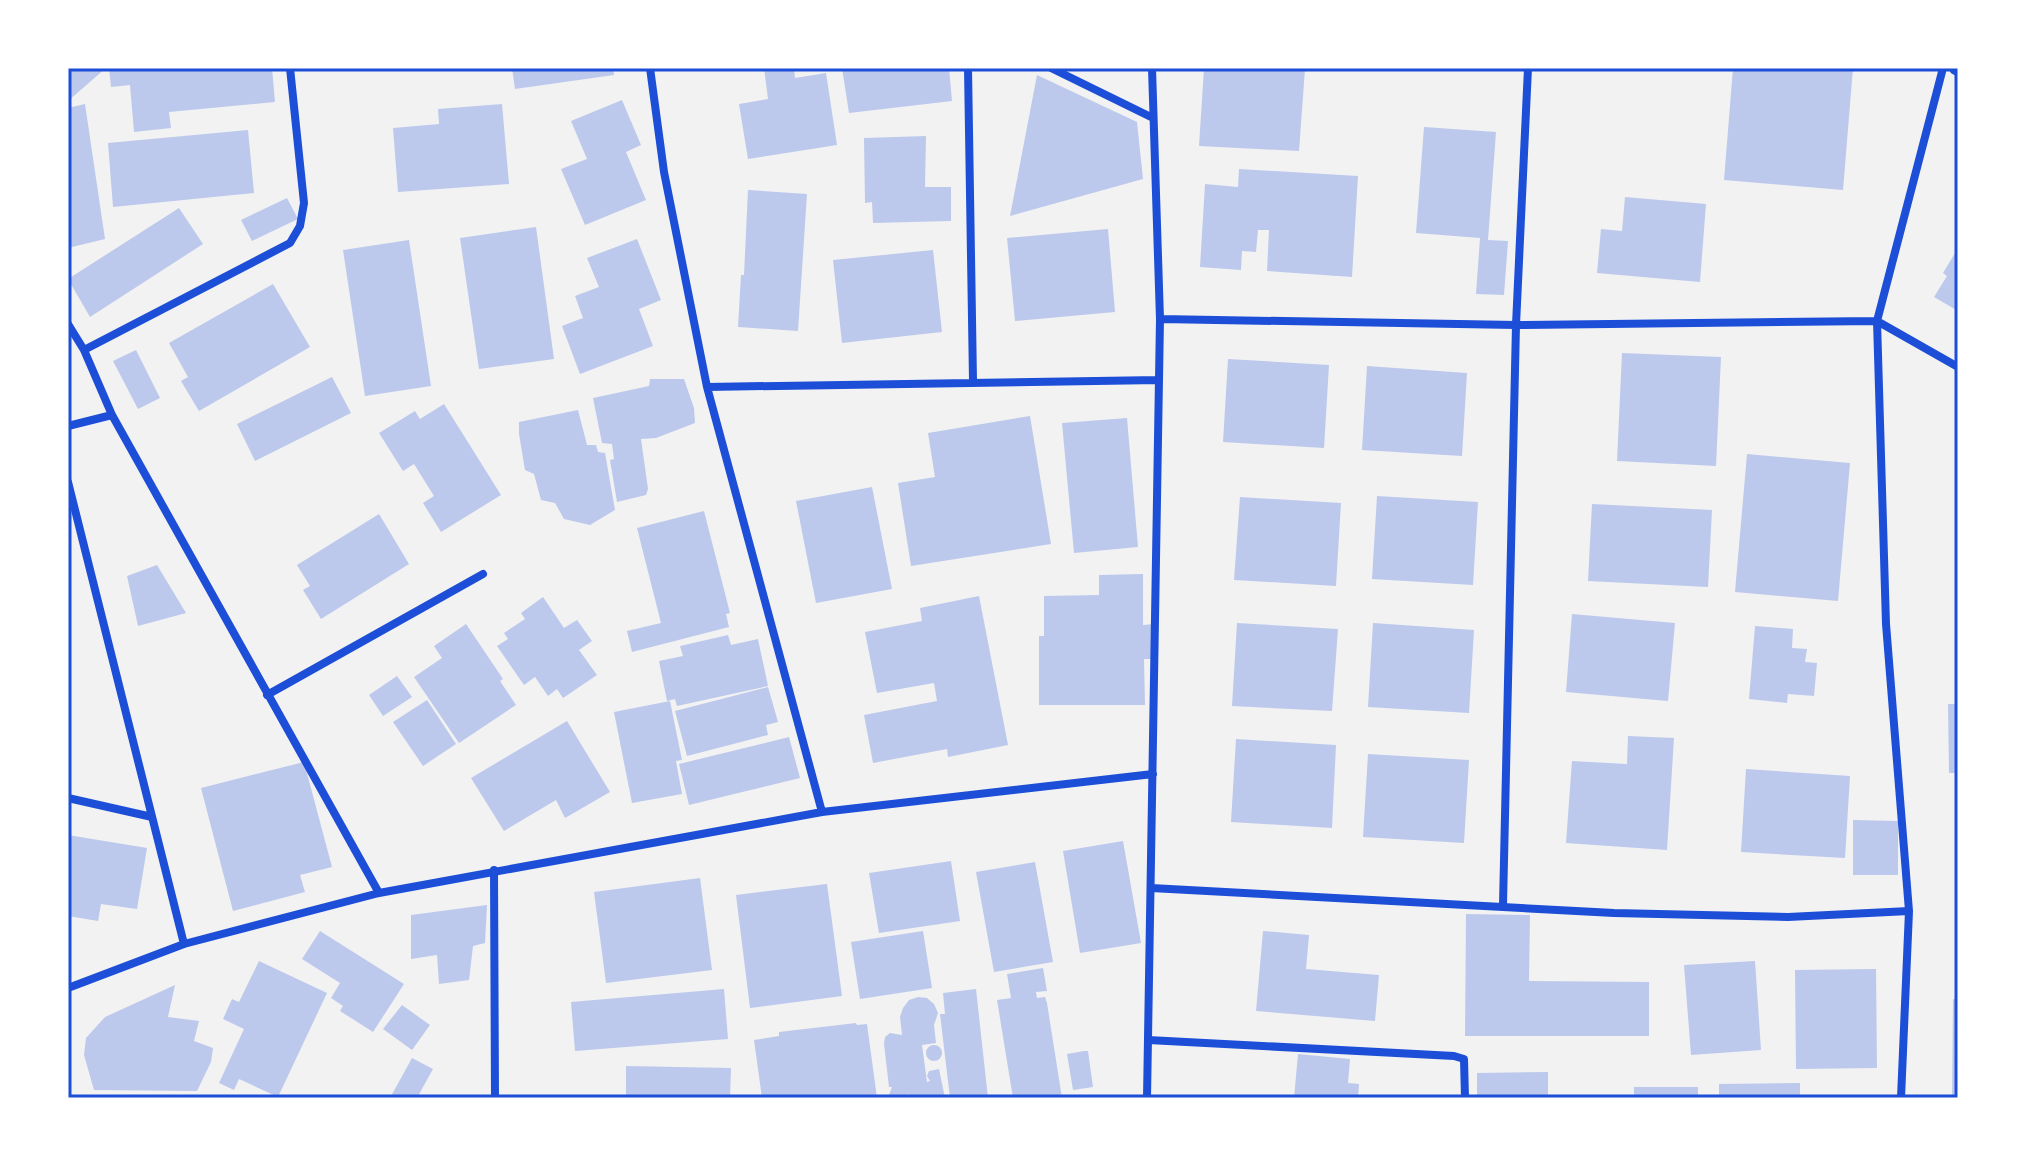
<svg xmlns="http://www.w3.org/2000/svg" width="2026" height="1166" viewBox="0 0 2026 1166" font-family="Overpass,sans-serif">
	<rect width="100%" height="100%" fill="#f2f2f2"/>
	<path fill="#bdc9ec" d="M68,68H106L68,101Z
		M109,68H272L275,102L169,112L171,128L134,132L130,85L111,87Z
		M512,68H613L614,75L515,89Z
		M764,68H794L795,78L826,73L837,145L748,159L739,104L768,99Z
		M842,68H949L952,101L849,113Z
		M1204,68L1305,69L1299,151L1199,146Z
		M1733,68H1853L1843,190L1724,180Z
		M1037,75L1137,122L1143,179L1010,216Z
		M622,100L641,145L626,152L646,200L585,225L561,169L587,159L571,121Z
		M85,104L105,239L68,248V108Z
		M502,104L509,184L398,192L393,128L439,124L438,109Z
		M1424,127L1496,132L1488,240L1508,241L1504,295L1476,294L1480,238L1416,233Z
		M248,130L254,193L113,207L108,143Z
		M926,136L925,187H951V221L873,223L872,202L865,203L864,138Z
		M1239,169L1358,176L1352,277L1267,271L1269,230H1258L1256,252L1242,251L1241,270L1200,267L1205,184L1238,187Z
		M748,190L807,194L798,331L738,327L741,275H744Z
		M1625,197L1706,204L1700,282L1597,273L1601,229L1622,231Z
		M287,198L298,219L252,241L241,220Z
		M179,208L203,244L90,317L68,279Z
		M536,227L554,359L479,369L460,238Z
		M1108,229L1115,312L1015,321L1007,238Z
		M637,239L661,300L639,309L653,346L580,374L562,326L583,318L575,296L599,287L587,258Z
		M409,240L431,386L365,396L343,250Z
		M1958,248V311L1934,297L1947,276L1943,273Z
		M933,250L942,332L842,343L833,260Z
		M273,284L310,347L199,411L181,381L188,377L169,343Z
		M136,350L160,398L138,409L113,361Z
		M1622,353L1721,357L1716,466L1617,461Z
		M1228,359L1329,365L1324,448L1223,442Z
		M1367,366L1467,373L1462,456L1362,450Z
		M332,377L351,413L255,461L237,424Z
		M650,379H684L694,408L695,423L656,438L641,439L648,489L646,495L617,502L610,460L614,459L612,444L602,443L593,398L649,386Z
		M444,404L501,495L441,532L423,503L434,496L414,464L403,471L379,433L415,411L420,419Z
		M578,410L587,445H596L598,452L605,453L615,510L590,525L564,519L555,503L541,500L534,474L525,470L519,434V422Z
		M1030,416L1051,544L911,566L898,483L935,477L928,433Z
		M1127,418L1138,547L1074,553L1062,423Z
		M1747,454L1850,463L1838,601L1735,592Z
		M872,487L892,589L816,603L796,501Z
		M1377,496L1478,502L1473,585L1372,579Z
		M1240,497L1341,503L1336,586L1234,580Z
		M1592,504L1712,510L1708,587L1588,581Z
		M704,511L730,613L726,614L729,627L632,652L627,631L661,623L637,528Z
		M379,514L409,564L321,619L303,590L310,586L297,565Z
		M157,565L186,613L138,626L127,576Z
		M1143,574V625L1154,624V659H1144L1145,705H1039V636H1044V596L1099,595V575Z
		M979,596L1008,745L948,757L947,749L873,763L864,715L937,701L934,683L877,693L865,632L922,621L920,608Z
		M543,597L564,628L577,620L592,641L579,650L597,675L563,698L557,689L548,696L535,677L524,685L497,646L508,639L504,633L525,619L521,613Z
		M1572,614L1675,623L1668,701L1566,692Z
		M1237,623L1338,629L1332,711L1232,706Z
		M1373,623L1474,630L1469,713L1368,707Z
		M466,624L503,679L500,681L516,705L459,743L414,677L442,658L434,646Z
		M1755,626L1793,629L1792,648L1807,649L1805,662L1817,663L1814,696L1788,694L1787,703L1749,699Z
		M728,635L731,645L758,639L768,686L677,706L675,699L667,701L659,661L683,656L680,646Z
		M397,676L412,697L383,716L369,695Z
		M768,687L778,722L766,725L768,735L687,756L675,711Z
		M427,700L456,744L423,766L393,722Z
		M670,701L682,760L676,761L682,794L632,803L614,712Z
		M1948,704H1958V773H1949Z
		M567,721L610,792L565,818L556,800L504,831L471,778Z
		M1628,736L1674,738L1667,850L1566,843L1572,761L1627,764Z
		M789,737L800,778L689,805L679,764Z
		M1236,739L1336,745L1332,828L1231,822Z
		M1368,754L1469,760L1464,843L1363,837Z
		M304,762L332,867L300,875L305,892L233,911L201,788Z
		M1746,769L1850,776L1845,858L1741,852Z
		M1853,820L1898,821V875H1853Z
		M68,835L147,848L137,909L101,904L98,921L68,916Z
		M1123,841L1141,943L1080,953L1063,851Z
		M951,861L960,921L879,933L869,873Z
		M1035,862L1053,962L994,972L976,872Z
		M700,878L712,970L606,983L594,892Z
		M827,884L842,996L750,1008L736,895Z
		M487,905L485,943L473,946L469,980L439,984L437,955L411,959V915Z
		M1466,914L1530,915L1529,981L1649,982V1036H1465Z
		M320,931L404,984L373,1032L340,1011L343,1006L331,998L340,983L302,959Z
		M923,931L932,988L860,999L851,942Z
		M1263,931L1309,935L1306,969L1379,975L1375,1021L1256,1011Z
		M259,961L327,993L278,1097L239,1079L234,1090L219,1083L244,1029L223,1019L232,999L239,1002Z
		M1755,961L1761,1050L1691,1055L1684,965Z
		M1043,968L1047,991L1036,992L1037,998L1045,997L1047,1003L1062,1098H1013L997,1000L1011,998L1007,974Z
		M1876,969L1877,1068L1796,1069L1795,970Z
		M175,985L168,1017L199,1021L194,1041L213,1048L211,1062L197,1091L94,1090L84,1055L86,1038L105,1017Z
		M724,989L728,1039L575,1051L571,1002Z
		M976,989L988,1098H950L940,1014H945L943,993Z
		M918,997L927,998L934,1004L938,1013L934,1025L936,1043L922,1045L927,1082L930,1081L927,1076L929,1071L939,1069L945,1098H909V1093L907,1098H891L889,1095L892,1087H889L884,1044L885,1037L890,1033L902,1035L900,1017L903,1008L909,1000Z
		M1953,999L1958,1000V1098H1952Z
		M402,1005L430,1025L412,1050L383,1029Z
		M856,1023L857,1025L867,1024L877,1098H762L754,1040L779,1036V1032Z
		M926 1053a8 8 0 1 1 16 0a8 8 0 1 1-16 0Z
		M1084,1051H1088L1093,1087L1073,1090L1067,1054Z
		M1298,1054L1350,1059L1348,1083L1359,1084L1358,1098H1294Z
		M412,1058L433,1069L417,1098H390Z
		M626,1066L731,1068L730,1098H626Z
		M1548,1072V1098H1477V1073Z
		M1800,1083V1098H1719V1084Z
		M1634,1087H1698V1098H1634Z"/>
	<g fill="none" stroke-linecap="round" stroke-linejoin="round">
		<path stroke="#1d4ed8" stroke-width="8" d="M650,68L664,172L707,387L1159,380
			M968,68L973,381
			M1051,68L1153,118
			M1160,319L1516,325L1877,321L1958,367
			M68,324L84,350L112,415L379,893
			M84,350L290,243L300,226L304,203L290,68
			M707,387L822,812
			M68,426L112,415
			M68,482L184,944
			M267,695L483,574
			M68,798L152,817
			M494,870L495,1098
			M1151,888L1614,913L1788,917L1909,911
			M1503,905L1516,325L1528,68
			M68,988L184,944L379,893L822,812L1153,774
			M1148,1040L1454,1056L1464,1059L1465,1098
			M1147,1098L1160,319L1152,68
			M1901,1098L1909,911L1886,624L1877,321L1943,68"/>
		<path stroke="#1d4ed8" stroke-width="14" d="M1956,68L1958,69"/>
	</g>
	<rect width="2026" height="1166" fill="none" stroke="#ffffff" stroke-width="140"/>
	<rect x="70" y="70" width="1886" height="1026" fill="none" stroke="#1d4ed8" stroke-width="3"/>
</svg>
